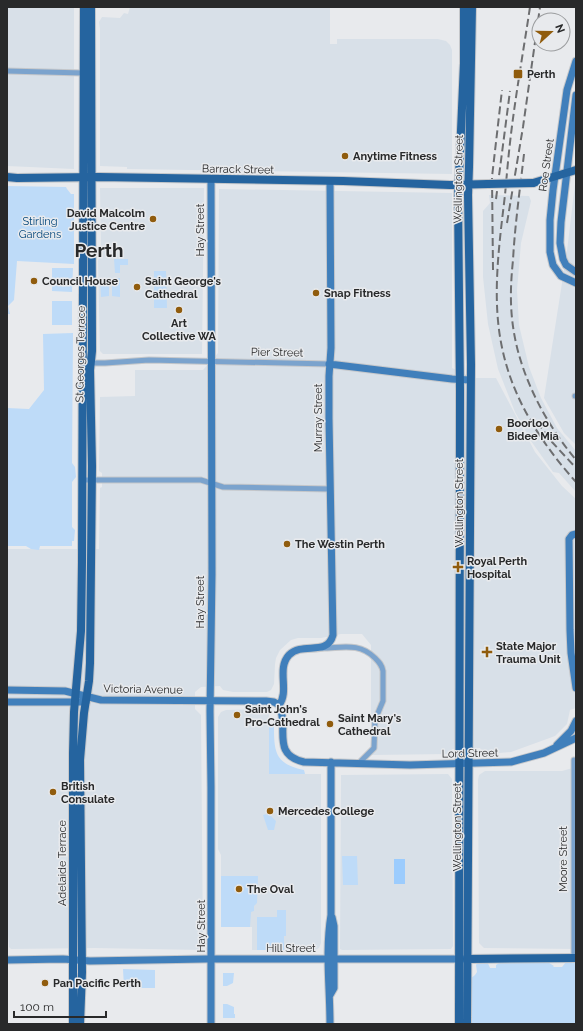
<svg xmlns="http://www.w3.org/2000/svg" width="583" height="1031" viewBox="0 0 583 1031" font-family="Raleway,sans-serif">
	<rect width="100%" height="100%" fill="#e8eaed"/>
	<path fill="#d8e0e8" d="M7,7H74V169L7,166Z
		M130,7H330V44H337V39H438L446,41L450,45L452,50V174L127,169V167L100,166V29L99,22L102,17L120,18L124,13L128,14Z
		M576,176V445L564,433L544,398L567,251Z
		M100,188H204L202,354H103L100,351L98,261L101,250Z
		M219,189L452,193V368L474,378H496L535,452L562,486L576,499V708L570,710L567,724L555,736L511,752L488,754L482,751L480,748L452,749L450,754L371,755V645L362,634H341L321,638H298L291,640L280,650L276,658L275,664L274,684L271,690L267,692H233L223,690L220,686L201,687L195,692V709L201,715L203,950L95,948L11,949L9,947L7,922V549H99L100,488L102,487V473L99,471L100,397L135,396V370H203L218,353Z
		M489,195L529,196L531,201L521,243L517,290L519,325L529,367L541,398L557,428L576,451V492L559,473L553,472L531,441L515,412L498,369L488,324L483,277V211L490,203Z
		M269,709V774H321V943L319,948L315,950H252V927H221V855L218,849V717L221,712L226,710Z
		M576,767V949L484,948L479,943L478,780L479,775L485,771H562Z
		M448,774L452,779L453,946L451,949L342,950L340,949L341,775Z"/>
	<path fill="#bedbf8" d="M7,186L66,187L67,189L71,194H74V264L17,261L14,300L8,306L10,314H7Z
		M114,259H128V265H120V273H115Z
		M52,268H73L72,292L52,291Z
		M154,271H166L167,308H154Z
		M100,278H109V296L101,297Z
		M112,278H120V297L112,296Z
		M52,301H72V325H52Z
		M73,333L72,463L75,467L76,477L72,482V527L75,530L74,541H72V546H40L39,550L31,549L26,546H7V408L29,409L44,390L43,334Z
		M271,724H273L274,726C274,752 275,764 304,770L305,774H269V726Z
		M267,814L271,816L276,821L274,830H268L263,815Z
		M342,856H357L358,885H343Z
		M221,876H258L257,903L254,906V911L251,912L250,927H221Z
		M277,910H286V936H284V950H257V917H277Z
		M478,961H487L490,968H496V965L502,961H546L554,966L553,967H562L566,962L570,963L576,962V1024H468L470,979L475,975L477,972L476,965Z
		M123,969L155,970V988H124Z
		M223,973H234L233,983L227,986H223Z
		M223,1004H227L234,1007V1014H235V1018H223Z"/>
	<path fill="#9cccfd" d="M394,859H405V884H394Z"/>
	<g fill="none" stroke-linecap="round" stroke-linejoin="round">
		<defs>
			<path id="street" d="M7,71L83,73
				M89,363H105L149,360L329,364
				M575,396H576
				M82,480H201L223,487L330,489
				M322,648C342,648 359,642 375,658C379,662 382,665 383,671V701L375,720L374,748L359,763
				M574,760V958"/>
			<path id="secondary" d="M576,61L567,90L553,190L550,220V252L553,265L561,276L576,283
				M576,95L561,222L560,243L563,259L566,265L576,272
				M211,180L212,574L210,711L211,787V1024
				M329,364L452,379L470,380
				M576,534L572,535L569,539L570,630L571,653L576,688
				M7,690L65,691L101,700L266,701L274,702L279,705
				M7,702H86
				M279,705C290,691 276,669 289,655C303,641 327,657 333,635L329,419V376L331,348L330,181
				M279,705C290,727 270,754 304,762L410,765L511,762L544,753L576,738
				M557,745L571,731L576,721
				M7,960L63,959L90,961L205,959H463
				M330,995L334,988V926L332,917
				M330,1024C330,988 325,951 331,915V762"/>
			<path id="primary" d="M7,177L17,178L99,177L343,181L450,185L488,184
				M533,183L576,170
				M467,959L576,958
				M73,1024V753L74,712L81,631L82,562L84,7
				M80,1024L82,972L80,760L84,713L89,681L90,663L92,466L90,370L92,351L91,7
				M459,1024L460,391L458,198L464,63V7
				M467,1024L471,364L468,195L469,167L472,7"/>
		</defs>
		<use href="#street" stroke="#c5c7ca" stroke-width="7"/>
		<use href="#secondary" stroke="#c5c7ca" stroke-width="9"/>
		<use href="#primary" stroke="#c5c7ca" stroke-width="10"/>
		<use href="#street" stroke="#7ba3cd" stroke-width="5"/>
		<use href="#secondary" stroke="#407fbb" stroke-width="7"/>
		<use href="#primary" stroke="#25649f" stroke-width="8"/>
		<path stroke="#6d6e70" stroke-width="2" stroke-dasharray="8 4" stroke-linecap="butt" d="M530,7C524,47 517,87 512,126C509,149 507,172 505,195C499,246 491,301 503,352C514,401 542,444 576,482
			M524,154C520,189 515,224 513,260C511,279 510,299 512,318C517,370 543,420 576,460
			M496,199L510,91
			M507,223L523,127L540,7
			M493,270L492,177L502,90
			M537,422L552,442L576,468"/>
		<defs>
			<path id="primary-bridge" d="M488,184L533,183"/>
		</defs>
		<use href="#primary-bridge" stroke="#c5c7ca" stroke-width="10" stroke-linecap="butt"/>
		<use href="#primary-bridge" stroke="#25649f" stroke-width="8"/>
	</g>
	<g fill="#905c0d" stroke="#e8eaed" stroke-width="1.5">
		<rect x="513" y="69" width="10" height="10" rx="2"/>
		<circle cx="345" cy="156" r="4"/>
		<circle cx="153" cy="219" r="4"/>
		<circle cx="34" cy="281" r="4"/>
		<circle cx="137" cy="287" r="4"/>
		<circle cx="316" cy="293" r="4"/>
		<circle cx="179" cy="310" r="4"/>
		<circle cx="499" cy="429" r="4"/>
		<circle cx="287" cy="544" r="4"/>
		<path d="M456 561h4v4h4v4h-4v4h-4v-4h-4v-4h4z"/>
		<path d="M485 646h4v4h4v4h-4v4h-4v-4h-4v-4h4z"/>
		<circle cx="237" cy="715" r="4"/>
		<circle cx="330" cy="724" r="4"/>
		<circle cx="53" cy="792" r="4"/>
		<circle cx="270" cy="811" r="4"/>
		<circle cx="239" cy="889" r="4"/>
		<circle cx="45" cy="983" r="4"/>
	</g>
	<g text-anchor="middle" stroke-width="3" stroke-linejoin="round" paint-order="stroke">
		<g font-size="11" font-weight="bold" fill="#28292a" stroke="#e8eaed" text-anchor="start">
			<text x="527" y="78">Perth</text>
			<text x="353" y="160">Anytime Fitness</text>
			<text x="145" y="217" text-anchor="end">David Malcolm<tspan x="145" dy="13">Justice Centre</tspan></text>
			<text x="42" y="285">Council House</text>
			<text x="145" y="285">Saint George's<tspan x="145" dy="13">Cathedral</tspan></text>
			<text x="324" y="297">Snap Fitness</text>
			<text x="179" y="327" text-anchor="middle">Art<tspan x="179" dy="13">Collective WA</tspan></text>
			<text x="507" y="427">Boorloo<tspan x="507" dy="13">Bidee Mia</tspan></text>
			<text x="295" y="548">The Westin Perth</text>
			<text x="467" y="565">Royal Perth<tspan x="467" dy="13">Hospital</tspan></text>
			<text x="496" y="650">State Major<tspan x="496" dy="13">Trauma Unit</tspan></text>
			<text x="245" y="713">Saint John's<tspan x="245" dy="13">Pro-Cathedral</tspan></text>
			<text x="338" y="722">Saint Mary's<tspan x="338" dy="13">Cathedral</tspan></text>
			<text x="61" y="790">British<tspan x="61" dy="13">Consulate</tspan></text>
			<text x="278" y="815">Mercedes College</text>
			<text x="247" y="893">The Oval</text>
			<text x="53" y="987">Pan Pacific Perth</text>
		</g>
		<g font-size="11" fill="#28292a" stroke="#e8eaed">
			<text transform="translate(546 165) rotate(-82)" y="4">Roe Street</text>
			<text transform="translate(238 169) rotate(1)" y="4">Barrack Street</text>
			<text transform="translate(458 179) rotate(-89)" y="4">Wellington Street</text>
			<text transform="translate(200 230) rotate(-90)" y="4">Hay Street</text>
			<text transform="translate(277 352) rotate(1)" y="4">Pier Street</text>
			<text transform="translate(80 354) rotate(-89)" y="4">St Georges Terrace</text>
			<text transform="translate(318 418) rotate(-90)" y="4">Murray Street</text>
			<text transform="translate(459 503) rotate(-90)" y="4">Wellington Street</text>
			<text transform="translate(200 602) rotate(-90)" y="4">Hay Street</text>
			<text transform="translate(143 689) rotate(1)" y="4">Victoria Avenue</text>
			<text transform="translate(470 753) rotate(-1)" y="4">Lord Street</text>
			<text transform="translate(457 827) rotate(-90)" y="4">Wellington Street</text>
			<text transform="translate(563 859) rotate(-90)" y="4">Moore Street</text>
			<text transform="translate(62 863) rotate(-90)" y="4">Adelaide Terrace</text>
			<text transform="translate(201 926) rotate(-90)" y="4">Hay Street</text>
			<text x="291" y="952">Hill Street</text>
		</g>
		<g font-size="11" fill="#00457b" stroke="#e8eaed">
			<text x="40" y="225">Stirling<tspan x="40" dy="13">Gardens</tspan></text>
		</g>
		<g font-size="19" font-weight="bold" fill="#28292a" stroke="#e8eaed">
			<text x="99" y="257">Perth</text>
		</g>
	</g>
	<rect width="583" height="1031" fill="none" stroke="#28292a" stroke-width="16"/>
	<g transform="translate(551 32) rotate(69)"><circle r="19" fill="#e8eaed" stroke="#9b9d9f"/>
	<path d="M0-3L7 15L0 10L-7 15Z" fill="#905c0d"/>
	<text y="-6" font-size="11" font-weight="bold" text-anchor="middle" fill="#28292a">N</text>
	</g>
	<path d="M14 1011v6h92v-6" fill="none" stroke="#28292a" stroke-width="2"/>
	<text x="20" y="1011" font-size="12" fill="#28292a" stroke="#e8eaed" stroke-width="3" paint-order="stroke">100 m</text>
</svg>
